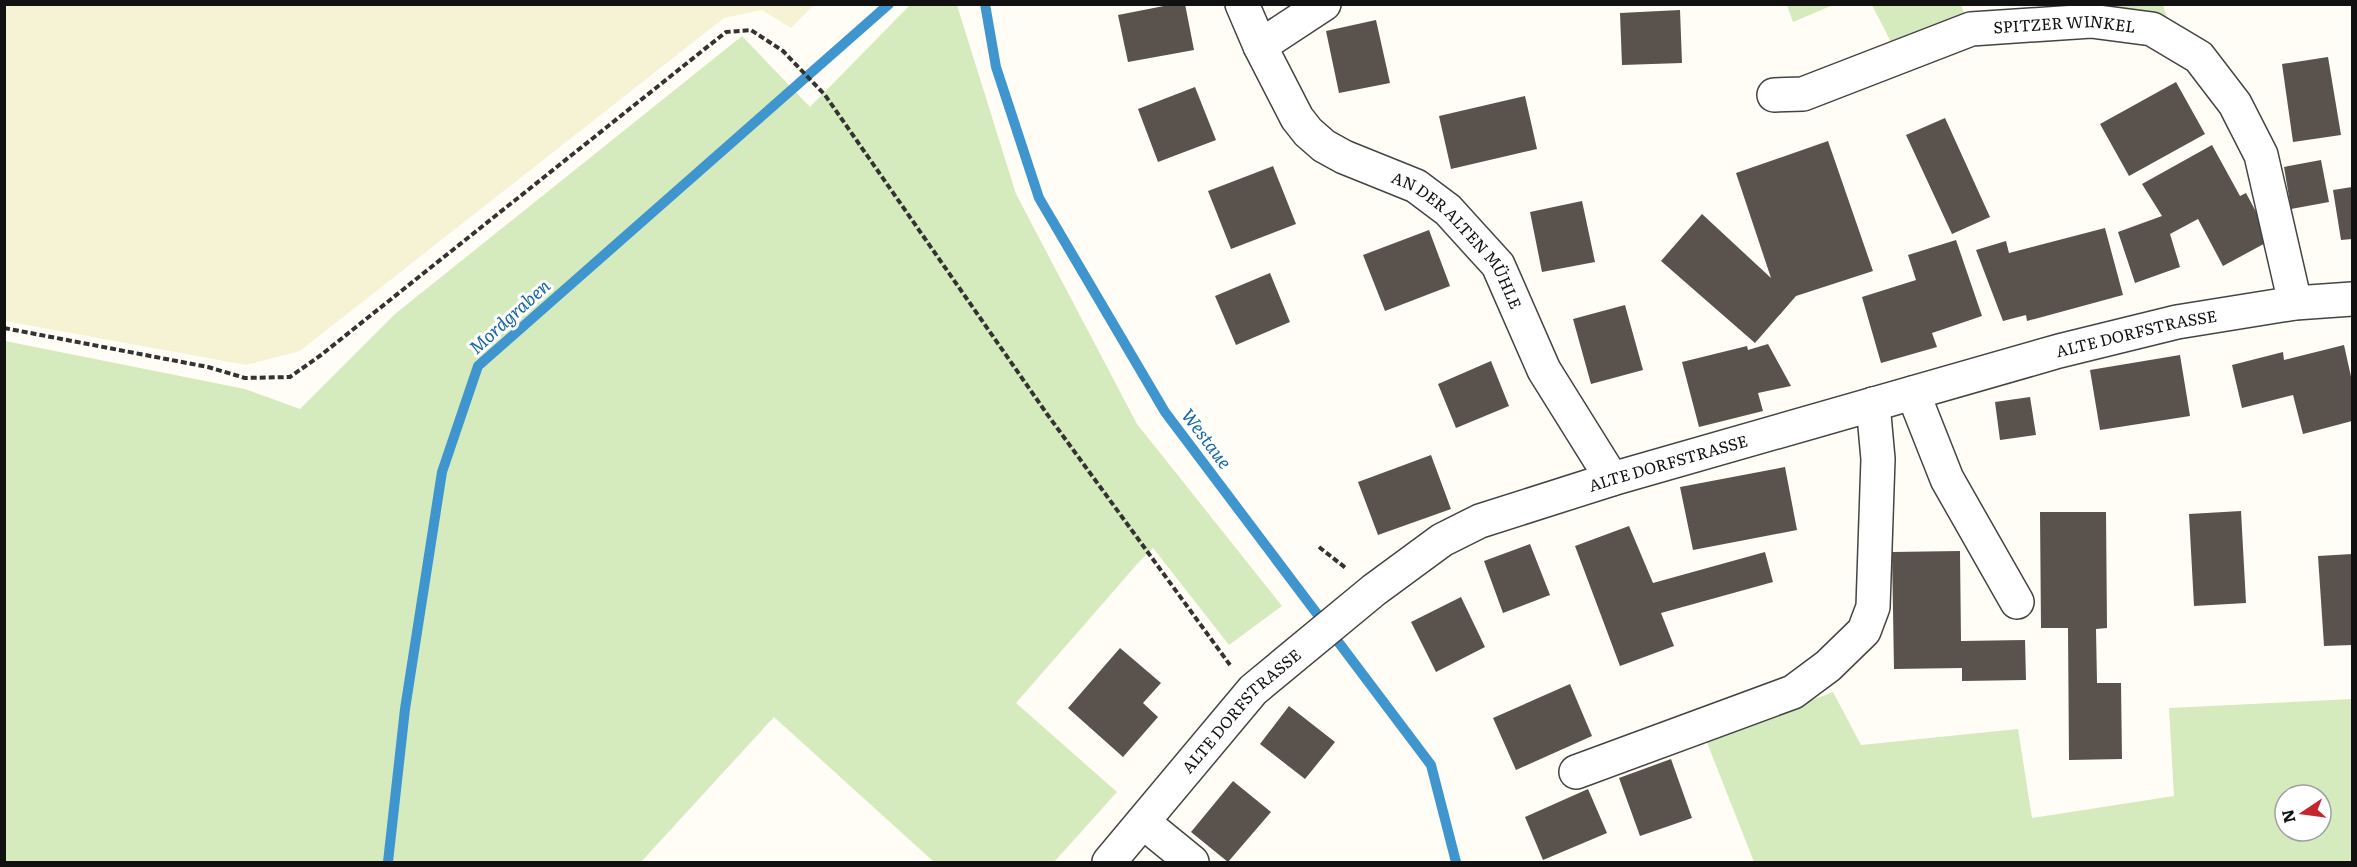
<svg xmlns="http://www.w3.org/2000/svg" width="2357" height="867" viewBox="0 0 2357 867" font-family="Literata,serif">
	<rect width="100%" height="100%" fill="#fffdf5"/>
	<path fill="#f6f3d4" d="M4,5L5,4L814,5L791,28L762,10L724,18L300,351L246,365L5,321Z"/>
	<path fill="#d5ebbd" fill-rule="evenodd" d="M911,4L957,5L1016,194L1137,424L1282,606L1229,645L1153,548L1139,562L1016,703L1117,792L1054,862H934L774,717L641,862H5V341L245,389L300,409L395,314L742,36L810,107Z
		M1787,5V4L1833,5L1793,22Z
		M1872,5H1961L1966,18L1892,44Z
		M2109,5H2163L2168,22L2111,8Z
		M1833,692L1861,745L2018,729L2032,818L2174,796L2169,708L2352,699V862H1754L1706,740ZM2285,795H2321V831H2285Z"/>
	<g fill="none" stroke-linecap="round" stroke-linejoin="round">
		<path stroke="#3f96cf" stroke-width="10" d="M985,4L996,67L1039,198L1165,412L1431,765L1456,862
			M388,862L405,709L442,472L478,366L889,4"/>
	</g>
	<path fill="#5a524d" d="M1174,4H1185L1194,50L1128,62L1118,15Z
		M1680,10L1682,63L1622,65L1620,13Z
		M1376,20L1390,83L1339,93L1326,31Z
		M2328,57L2341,135L2293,142L2282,64Z
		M2176,82L2205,134L2129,176L2100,124Z
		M1195,87L1216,140L1158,162L1138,109Z
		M1525,96L1537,149L1451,169L1439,116Z
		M1945,118L1990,217L1952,234L1906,135Z
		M1828,141L1873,271L1796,296L1755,343L1661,261L1702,214L1771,278L1736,173Z
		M2212,145L2240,196L2246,193L2271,240L2223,266L2198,219L2170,234L2180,267L2135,283L2118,232L2162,216L2142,184Z
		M2321,160L2329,202L2291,209L2284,167Z
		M1273,166L1296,224L1231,249L1208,191Z
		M2352,187V239L2341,240L2333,190Z
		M1582,201L1595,262L1542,272L1530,212Z
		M2105,228L2123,295L2027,321L2026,315L2003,321L1976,250L2006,241L2009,253Z
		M1429,230L1450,286L1385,311L1363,255Z
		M1956,240L1982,316L1932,333L1937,347L1881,363L1862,297L1916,280L1908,255Z
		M1270,273L1290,322L1236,345L1215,296Z
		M1625,305L1643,370L1591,384L1573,319Z
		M1768,344L1791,386L1758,393L1763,411L1699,427L1682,362L1747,346L1748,350Z
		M2344,345L2352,381V421L2303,434L2293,395L2242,408L2232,365L2283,352L2284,360Z
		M2180,355L2190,416L2100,430L2090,370Z
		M1491,361L1509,406L1456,428L1438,384Z
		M2030,397L2036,435L2000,440L1995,402Z
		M1431,455L1451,509L1378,535L1358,482Z
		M1785,467L1797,530L1693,550L1680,487Z
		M2241,511L2246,603L2194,606L2189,514Z
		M2040,512H2106L2107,628L2096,629L2097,683H2121L2122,759L2069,760L2068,628H2041Z
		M1629,526L1653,583L1765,552L1773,582L1661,613L1674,646L1620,666L1575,546Z
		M1530,544L1550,595L1503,613L1484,561Z
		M1960,551L1961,641L2025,640L2026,680L1962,681V668L1894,669L1892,552Z
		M2352,554V645L2324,646L2318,556Z
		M1461,597L1485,647L1436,672L1411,622Z
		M1120,648L1161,683L1143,703L1158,717L1123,757L1068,708Z
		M1570,684L1592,736L1516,770L1493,718Z
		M1289,706L1335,742L1305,779L1260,744Z
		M1671,759L1692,818L1640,836L1619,778Z
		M1233,781L1271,812L1228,862L1191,832Z
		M1588,789L1607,833L1543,860L1525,817Z"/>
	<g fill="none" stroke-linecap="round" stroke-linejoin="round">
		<defs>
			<g id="minor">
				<path id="s1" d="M1242,4L1260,46L1297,118L1308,132L1324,146L1344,157L1416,186L1448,210L1498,265L1544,370L1612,479"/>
				<path d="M1260,46L1324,4"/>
				<path id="s2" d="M1774,95L1803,94L1971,29L2091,21L2152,29L2199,57L2235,104L2261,155L2295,303"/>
				<path d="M1913,393L1947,479L2017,602"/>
				<path d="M1576,772L1793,692L1828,666L1864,631L1873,607L1878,459L1873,404"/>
				<path d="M1143,822L1192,862"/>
				<path id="s3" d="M1109,862L1253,690L1374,590L1442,540L1480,521L1612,479L2059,351L2177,322L2295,303L2352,299"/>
			</g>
		</defs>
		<use href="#minor" stroke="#444" stroke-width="36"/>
		<path stroke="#333" stroke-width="4" stroke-dasharray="6 3" stroke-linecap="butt" d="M4,328L208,367L245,378L290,377L321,355L726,32L751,30L783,51L825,95L1047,414L1230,665
			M1319,547L1347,569"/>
		<use href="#minor" stroke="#fff" stroke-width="33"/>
	</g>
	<g text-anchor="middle" stroke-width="6" stroke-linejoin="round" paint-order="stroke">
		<g font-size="16" fill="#111" stroke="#fff">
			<text dy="6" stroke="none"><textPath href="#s2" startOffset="303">SPITZER WINKEL</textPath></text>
			<text dy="6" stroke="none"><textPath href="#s1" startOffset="334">AN DER ALTEN MÜHLE</textPath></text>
			<text dy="6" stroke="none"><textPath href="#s3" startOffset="1191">ALTE DORFSTRASSE</textPath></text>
			<text dy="6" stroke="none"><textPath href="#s3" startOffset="705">ALTE DORFSTRASSE</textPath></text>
			<text dy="6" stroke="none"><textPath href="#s3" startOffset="201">ALTE DORFSTRASSE</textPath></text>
		</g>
		<g font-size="18" font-style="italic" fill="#1768a6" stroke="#fff">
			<text transform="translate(510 317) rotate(-42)" y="6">Mordgraben</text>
			<text transform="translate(1206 439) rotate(53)" y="6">Westaue</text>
		</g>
	</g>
	<rect width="2357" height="867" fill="none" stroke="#111111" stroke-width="12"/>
	<g transform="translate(2303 813) rotate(257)"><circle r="28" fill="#ffffff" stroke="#a0a0a0" stroke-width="1.5"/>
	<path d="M0-4.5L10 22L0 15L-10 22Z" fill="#c4262e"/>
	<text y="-9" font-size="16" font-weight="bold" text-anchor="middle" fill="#111111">N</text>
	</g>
</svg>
